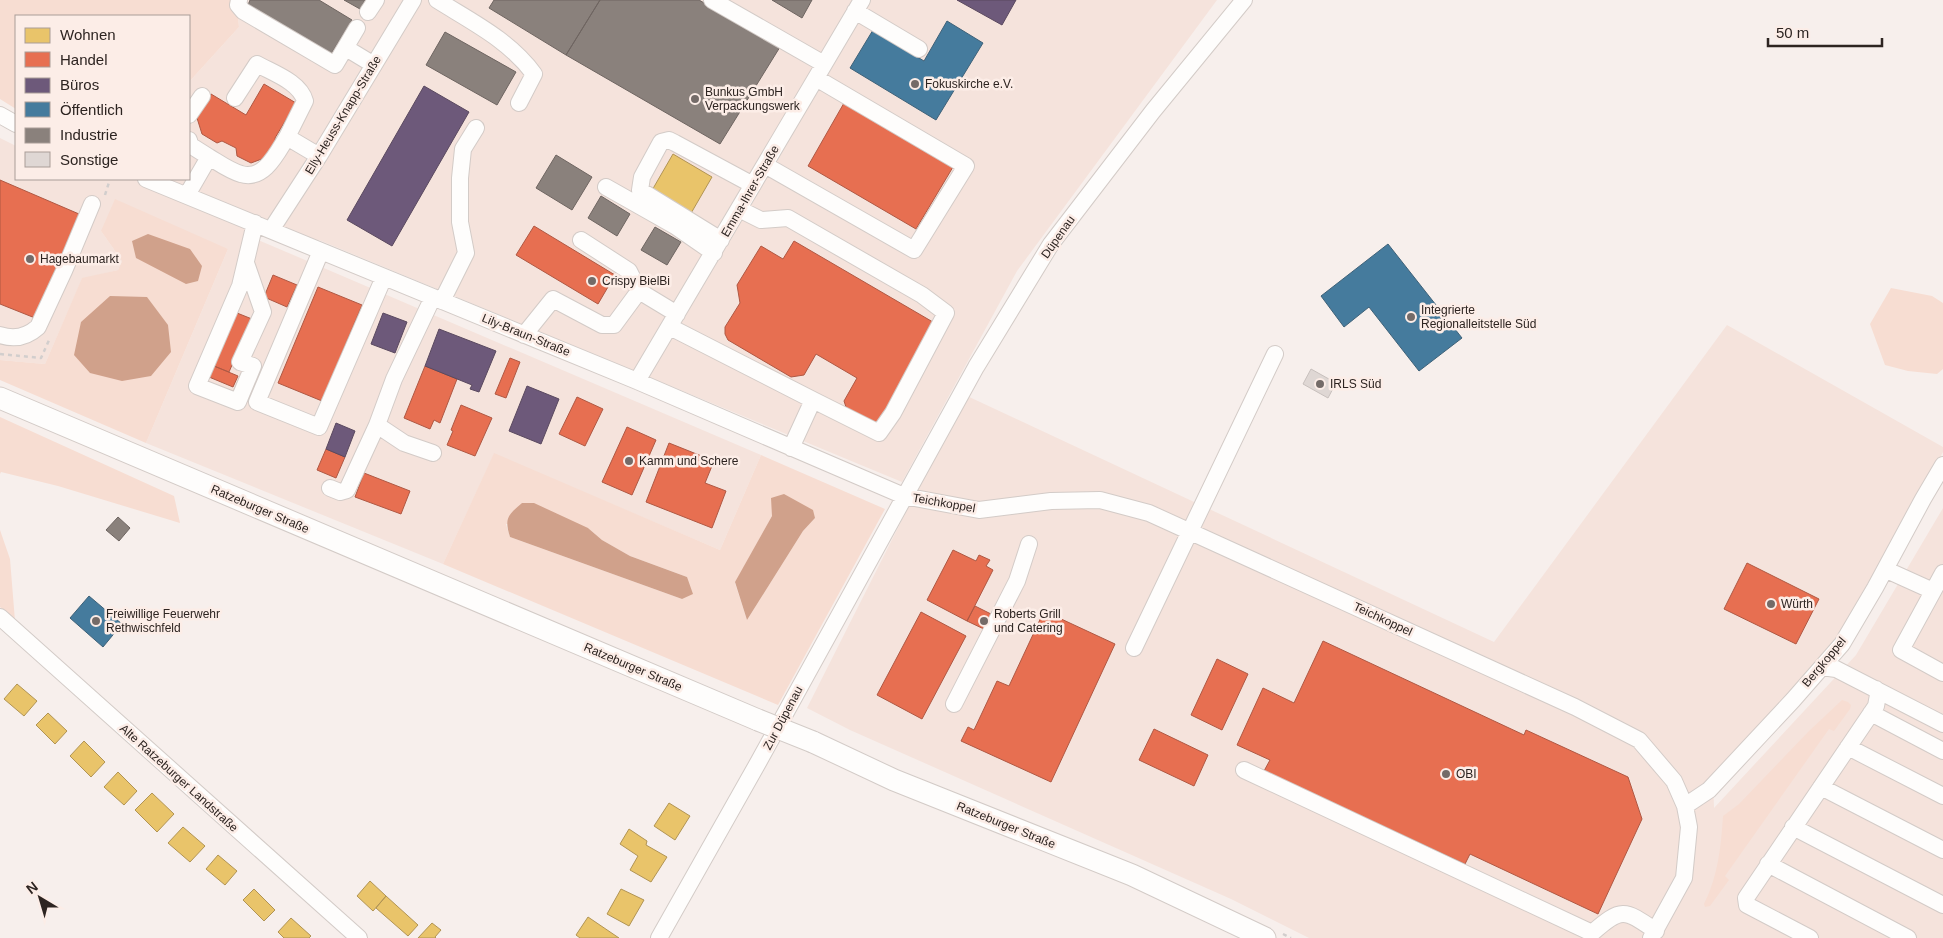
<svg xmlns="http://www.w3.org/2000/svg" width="1943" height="938" viewBox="0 0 1943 938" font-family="Arial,sans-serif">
	<rect width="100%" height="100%" fill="#f7efec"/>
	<path fill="#f5e3dc" d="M236,0H1217L1017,271L902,482L319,240L249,236L761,455L720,550L494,454L443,564L146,443L228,249L101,231L122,261L118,270L82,279L45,364L0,360V138L16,146V179H189V82L239,27Z
		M1727,325L1943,447V452L1839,640L1713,777L1714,808L1856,655L1943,508V938H1309L1231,899L850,730L807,708L965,395L1494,642Z"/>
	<path fill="#f7ddd2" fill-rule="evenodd" d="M0,0H236L239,27L189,82V16H16V109L0,99Z
		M115,199L228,249L146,443L0,380V360L45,364L82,278L118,270L122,261L101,231Z
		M1891,288L1932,296L1943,303V369L1937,374L1908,371L1885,365L1870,324Z
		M0,417L174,496L180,523L58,486L1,472L0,474Z
		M494,453L720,550L761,455L885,509L778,705L443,564ZM772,516L815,518L803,531L747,620L735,583ZM506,524L588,528L602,540L630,556L687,577L682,599L510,537Z
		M0,530L10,559L15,621L0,607Z
		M1842,700L1848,702L1851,705L1850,709L1834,731L1829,729L1725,876L1729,880L1710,906L1705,907L1704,904C1718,876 1721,847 1723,816L1739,804L1808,732Z"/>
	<path fill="#d0a18b" d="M148,234L190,249L202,266L198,281L186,284L136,258L132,241Z
		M110,296L147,297L168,325L171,352L151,376L122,381L90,373L74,355L81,322Z
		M784,494L813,510L815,518L803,531L747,620L735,582L772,516L771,498Z
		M522,503H534L588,528L602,540L630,556L687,577L693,594L682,599L510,537C504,518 508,515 522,503Z"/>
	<path fill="#e9c46a" stroke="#b19454" d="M673,154L712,177L690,215L651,192Z
		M17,684L37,701L24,716L4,699Z
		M48,713L67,731L55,744L36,725Z
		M84,741L105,762L91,777L70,756Z
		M118,772L137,791L124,805L104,787Z
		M152,793L174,814L157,832L135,810Z
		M669,803L690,816L675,840L654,826Z
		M183,827L205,846L190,862L168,843Z
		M629,829L647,841L646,845L667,857L651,882L630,870L638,856L620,844Z
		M218,855L237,871L225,885L206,869Z
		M370,881L386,896L373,911L357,896Z
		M254,889L275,910L264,921L243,900Z
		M621,889L644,900L629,926L607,914Z
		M386,896L418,925L408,936L376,908Z
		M588,917L619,938H580L576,935Z
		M291,918L311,936L309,938H284L278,932Z
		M432,923L441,930L435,937L436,938H418Z"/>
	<path fill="#e76f51" stroke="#af5843" d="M264,84L296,103L275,138L276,144L267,157L251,163L237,156L236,148L222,141L217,143L202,134L197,118L211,94L246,115Z
		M844,103L953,167L916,229L808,166Z
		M0,180L79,214L35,318L0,304Z
		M534,226L615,275L598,304L516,255Z
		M794,241L938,325L877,428L849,412L846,407L844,401L857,378L816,354L804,375L791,377L728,340L725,334V327L740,303L737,285L761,246L783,259Z
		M273,275L297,285L287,307L264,297Z
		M318,287L362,305L322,401L278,383Z
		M237,313L252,319L229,372L214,366Z
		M510,358L520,362L506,398L495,394Z
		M214,366L238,376L233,387L209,377Z
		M425,366L457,379L440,423L434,420L430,429L404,418Z
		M577,397L603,409L585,446L559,434Z
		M461,405L492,418L475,456L447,445L453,431L451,430Z
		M627,427L656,440L632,495L602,482Z
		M669,443L714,461L705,483L726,491L712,528L646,502Z
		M326,449L345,457L336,478L317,470Z
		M364,473L410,491L401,514L355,497Z
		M953,550L976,561L979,555L990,560L986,566L993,570L967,621L927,600Z
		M1747,563L1819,599L1796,644L1724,609Z
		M975,606L993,615L986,630L967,621Z
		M1044,611L1115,644L1051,782L961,741L968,727L974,730L997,681L1009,686Z
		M921,612L966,636L922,719L877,695Z
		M1323,641L1524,735L1526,730L1628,777L1642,819L1598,914L1470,854L1465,864L1264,771L1270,760L1237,745L1263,688L1294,703Z
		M1217,659L1248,674L1222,730L1191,715Z
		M1154,729L1208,755L1194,786L1139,760Z"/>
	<path fill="#6d597a" stroke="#5a495f" d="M957,0H1016L1002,25Z
		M424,86L469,112L392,246L347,220Z
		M383,313L407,322L395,353L371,344Z
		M439,329L496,351L479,392L470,389L472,385L425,366Z
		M527,386L559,399L541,444L509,431Z
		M336,423L355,431L345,457L326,449Z"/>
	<path fill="#457b9d" stroke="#3e6178" d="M947,21L983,43L936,120L850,68L873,30L924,61Z
		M1388,244L1462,338L1419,371L1369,307L1344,327L1321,296Z
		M89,596L122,624L103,647L70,618Z"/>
	<path fill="#8a817c" stroke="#6e6561" d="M250,0H319L352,20L331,54L248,5Z
		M344,0H365L360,9Z
		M494,0H600L566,55L489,8Z
		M600,0H699L780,47L720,144L566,55Z
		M772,0H812L802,18Z
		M445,32L516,72L497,105L426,65Z
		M556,155L592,177L572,210L536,188Z
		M601,196L630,214L617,236L588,218Z
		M655,227L681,242L667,265L641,250Z
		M118,517L130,528L119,541L106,530Z"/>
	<path fill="#dfd7d4" stroke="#c8c0bd" d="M1311,369L1336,383L1328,398L1303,384Z"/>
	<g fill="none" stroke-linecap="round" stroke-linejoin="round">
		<defs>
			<path id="minor" d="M239,0L238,5L243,11L335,65L357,28
				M437,0C472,22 509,40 534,74L519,103
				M712,0L824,64
				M855,11L919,49
				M368,12L376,0
				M346,48L374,65
				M235,98L257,64C273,73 300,82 305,101L287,137
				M0,115L16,124
				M189,115L202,96
				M189,140L190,145L209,157
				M765,165L914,250L966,166L816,78
				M146,179L637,381L904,496L979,510L1051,501L1100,500L1149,513L1575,707L1639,740L1674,781L1685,806L1689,827L1684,878L1651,938
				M606,187L675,226L714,253
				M187,195L209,157C219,163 230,171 241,174C264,181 277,153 287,137L319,156
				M739,209L761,220L788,218L922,295L946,313L893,413L879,433L813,400
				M271,230L319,156L413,0
				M581,240L629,271L639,291
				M721,240L640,190L642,177L661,142L669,140L675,143L753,185
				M321,251L257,402L319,427L384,277
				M246,263L263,312L240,362L253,366L238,402L197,386L240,286L255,223
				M433,297L394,379L377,425L404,443L433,453
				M442,301L466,253L460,222V178L463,149L476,128
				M670,327L813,400L791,448
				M0,335C15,340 27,337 38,327L64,271L92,204
				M524,335L553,299L602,325H614L639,291L677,314
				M637,381L862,0
				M330,488L340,492L347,490L377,425
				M1885,571L1891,572L1933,591
				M1943,573L1901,650L1943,673
				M0,617L359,938
				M1134,648L1275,354
				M1822,667L1836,669L1943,724
				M954,704L1017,581L1029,544
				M1871,713L1943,751
				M1848,747L1943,796
				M1244,770L1592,933C1622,907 1624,909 1656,931
				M1821,787L1943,850
				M1685,806L1709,790L1793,700L1842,644L1875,588L1923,499L1943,465
				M1793,827L1943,905
				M1768,864L1908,938
				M659,938L759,761L976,367L1051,244L1153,111L1244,0
				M1810,938L1747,905L1746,898L1876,706L1878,695L1876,689"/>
			<path id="major" d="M0,398L758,720
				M813,742L894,780L1132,875L1265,938"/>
		</defs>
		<use href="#minor" stroke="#d3cbc7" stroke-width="18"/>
		<use href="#major" stroke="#d3cbc7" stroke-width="23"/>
		<path stroke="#d2cecd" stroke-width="2.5" stroke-dasharray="4 4" stroke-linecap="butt" d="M105,195L110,179
			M0,354L41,358L50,338
			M1283,934L1291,938"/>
		<use href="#minor" stroke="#fefdfc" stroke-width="16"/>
		<use href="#major" stroke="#fefdfc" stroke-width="21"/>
		<defs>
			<path id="major-bridge" d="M758,720L813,742"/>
		</defs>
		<use href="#major-bridge" stroke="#d3cbc7" stroke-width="23" stroke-linecap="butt"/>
		<use href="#major-bridge" stroke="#fefdfc" stroke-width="21"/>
	</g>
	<g fill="#746b68" stroke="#fcede7" stroke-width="2">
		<circle cx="915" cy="84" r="5"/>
		<circle cx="695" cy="99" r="5"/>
		<circle cx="30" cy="259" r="5"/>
		<circle cx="592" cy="281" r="5"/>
		<circle cx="1411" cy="317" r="5"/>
		<circle cx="1320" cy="384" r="5"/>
		<circle cx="629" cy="461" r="5"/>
		<circle cx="1771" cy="604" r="5"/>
		<circle cx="96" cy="621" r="5"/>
		<circle cx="984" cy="621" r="5"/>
		<circle cx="1446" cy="774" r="5"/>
	</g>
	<g text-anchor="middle" stroke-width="5" stroke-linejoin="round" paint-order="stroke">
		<g font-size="12" fill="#2d2421" stroke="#fcede7" text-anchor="start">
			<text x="925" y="88">Fokuskirche e.V.</text>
			<text x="705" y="96">Bunkus GmbH<tspan x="705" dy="14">Verpackungswerk</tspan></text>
			<text x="40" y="263">Hagebaumarkt</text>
			<text x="602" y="285">Crispy BielBi</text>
			<text x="1421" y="314">Integrierte<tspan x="1421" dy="14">Regionalleitstelle Süd</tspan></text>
			<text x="1330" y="388">IRLS Süd</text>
			<text x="639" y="465">Kamm und Schere</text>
			<text x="1781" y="608">Würth</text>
			<text x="106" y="618">Freiwillige Feuerwehr<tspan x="106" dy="14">Rethwischfeld</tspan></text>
			<text x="994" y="618">Roberts Grill<tspan x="994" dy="14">und Catering</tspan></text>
			<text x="1456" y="778">OBI</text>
		</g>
		<g font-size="12" fill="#2d2421" stroke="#fcede7">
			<text transform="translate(343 115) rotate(-59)" y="4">Elly-Heuss-Knapp-Straße</text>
			<text transform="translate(750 191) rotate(-60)" y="4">Emma-Ihrer-Straße</text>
			<text transform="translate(1058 237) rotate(-55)" y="4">Düpenau</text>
			<text transform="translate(526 335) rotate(22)" y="4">Lily-Braun-Straße</text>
			<text transform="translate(944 503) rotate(10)" y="4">Teichkoppel</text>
			<text transform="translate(260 509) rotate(23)" y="4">Ratzeburger Straße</text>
			<text transform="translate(1383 619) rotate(25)" y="4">Teichkoppel</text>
			<text transform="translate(1824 662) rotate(-50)" y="4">Bergkoppel</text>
			<text transform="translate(633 667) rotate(23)" y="4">Ratzeburger Straße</text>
			<text transform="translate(783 718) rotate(-62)" y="4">Zur Düpenau</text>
			<text transform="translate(179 778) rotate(42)" y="4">Alte Ratzeburger Landstraße</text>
			<text transform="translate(1006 825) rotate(22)" y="4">Ratzeburger Straße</text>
		</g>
	</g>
	<rect x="15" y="15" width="175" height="165" fill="#fcede7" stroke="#a99d98"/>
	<rect x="25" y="28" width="25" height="15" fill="#e9c46a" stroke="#a99d98"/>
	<text x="60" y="40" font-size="15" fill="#2d2421">Wohnen</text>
	<rect x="25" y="52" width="25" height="15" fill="#e76f51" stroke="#a99d98"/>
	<text x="60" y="65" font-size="15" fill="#2d2421">Handel</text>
	<rect x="25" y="78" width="25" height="15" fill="#6d597a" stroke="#a99d98"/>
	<text x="60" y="90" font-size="15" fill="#2d2421">Büros</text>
	<rect x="25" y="102" width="25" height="15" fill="#457b9d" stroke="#a99d98"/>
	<text x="60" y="115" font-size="15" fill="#2d2421">Öffentlich</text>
	<rect x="25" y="128" width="25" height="15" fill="#8a817c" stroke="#a99d98"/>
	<text x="60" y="140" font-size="15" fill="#2d2421">Industrie</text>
	<rect x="25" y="152" width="25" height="15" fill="#dfd7d4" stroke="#a99d98"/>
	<text x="60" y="165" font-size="15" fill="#2d2421">Sonstige</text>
	<g transform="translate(40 898) rotate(322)" stroke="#fcede7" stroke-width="4" paint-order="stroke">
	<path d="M0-4L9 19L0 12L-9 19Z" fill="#2d2421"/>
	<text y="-8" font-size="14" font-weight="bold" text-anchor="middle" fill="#2d2421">N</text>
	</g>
	<path d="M1768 38v8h114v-8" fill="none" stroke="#2d2421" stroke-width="2.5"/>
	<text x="1776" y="38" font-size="15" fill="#2d2421" stroke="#fcede7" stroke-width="4" paint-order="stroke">50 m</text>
</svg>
